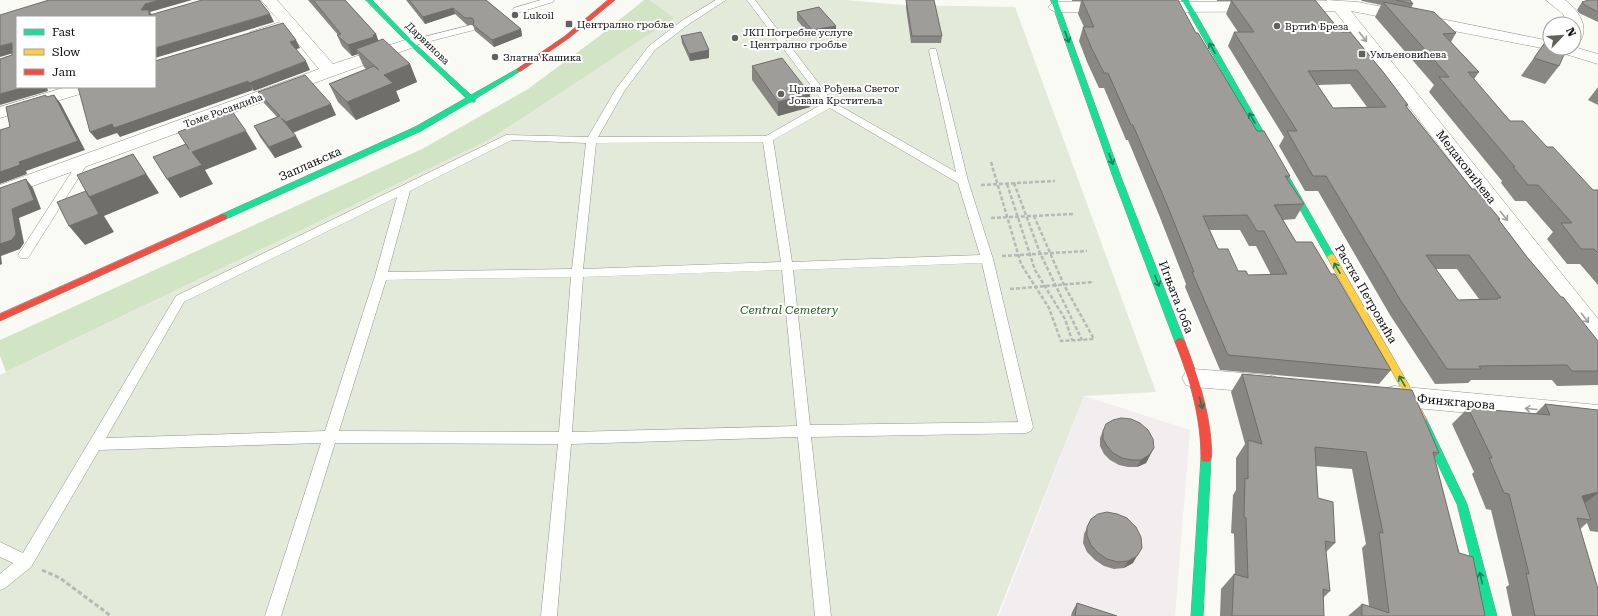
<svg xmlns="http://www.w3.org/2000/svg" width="1598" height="616" viewBox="0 0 1598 616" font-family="'Roboto Serif',serif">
	<rect width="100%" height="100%" fill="#fafaf4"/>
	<path fill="#f2edef" d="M1084,396L1190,430L1175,616H999Z"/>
	<path fill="#d1e5c5" d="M644,0H650L675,18L489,140L6,372L0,356V340L422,149L528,89L598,37Z"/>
	<path fill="#e3eada" d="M650,0H846L902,5L1015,7L1156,392L1084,396L997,616H0V375L489,140L674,18Z"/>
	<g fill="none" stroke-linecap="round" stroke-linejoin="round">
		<defs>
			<path id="lane" d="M541,0H554L553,2L517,13L513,10L514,8Z
				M716,0H726L689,24L655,50L625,90L598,137L766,136L824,103L747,0H755L833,102L956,172L929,51L930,49H936L968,181L993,259L1033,427L1031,431L1026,433L811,437L831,616H815L798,437L571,444L557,616H541L558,444L335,443L281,616H265L321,443L99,450L31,567L5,588L0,590V574L13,563L0,557V542L23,553L176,296L506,135L588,137L616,89L649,46L683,20ZM830,108L958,183L980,255L792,262L773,140ZM512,140L586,143L572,269L388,272L410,191ZM763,142L781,262L583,269L596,143ZM397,197L375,276L325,431L106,438L184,302ZM982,263L1018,422L810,425L793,270ZM782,270L797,426L572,432L583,277ZM571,277L559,432L339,431L386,280Z
				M471,25L474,26L475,28L474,30L411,46L407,43L408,41Z
				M84,158L89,161L28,258H20L18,255L20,252L80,159Z"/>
			<path id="street" d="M261,0H277L333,64L411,38L417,40L419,43L417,46L336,75L0,198V185L319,69L287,30L256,40L250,38L248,35L250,32L280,22Z
				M1326,0L1358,2L1550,41V48L1574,47L1598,54V64L1552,50L1351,11L1598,319V344L1590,341L1335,11L1167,12L1162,10L1159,7L1162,4L1167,2L1327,1Z
				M1546,0H1565C1577,9 1590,26 1580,41L1574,43V24H1567L1563,14Z
				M1056,2H1109L1114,4L1117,7L1114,10L1109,12H1056L1051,10L1048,7L1051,4Z
				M66,87H93L90,91L0,118V107Z
				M1194,369L1268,375L1276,377L1280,384L1276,391L1268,393L1194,387L1186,385L1182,378L1186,371Z
				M1394,386L1598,405V425L1394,406L1386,403L1382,396L1386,389Z"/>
			<path id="fast" d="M366,0H372L413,42L471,95L517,69H521L522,70L475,99V102H470L421,131L226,219H220L219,217L220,215L415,127L466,98L409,44Z
				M1051,0H1057L1121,177L1185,342L1183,345H1177L1175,342L1113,177Z
				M1182,0H1188L1335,257L1334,259H1328L1327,257Z
				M1421,415L1425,416L1467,504L1497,616H1485L1457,504L1416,419L1417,416Z
				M1206,454L1210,455L1211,458L1203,616H1191L1201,458L1202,455Z"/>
			<path id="slow" d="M1331,254L1334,255L1414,394L1426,419L1425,422L1421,423L1417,422L1407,398L1327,257Z"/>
			<path id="jam" d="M608,0H615L569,38L521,71H517V69L565,36Z
				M223,214L226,215L227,217L226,219L0,321V314Z
				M1180,338L1183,339L1185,342C1197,374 1208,406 1211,440C1211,446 1213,455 1210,461L1206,462L1202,461L1201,458C1201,417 1190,380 1175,342L1177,339Z"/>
		</defs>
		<use href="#lane" stroke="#949492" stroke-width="1"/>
		<use href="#street" stroke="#949492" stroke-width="1"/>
		<use href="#fast" stroke="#8b8b88" stroke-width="1"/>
		<use href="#slow" stroke="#8b8b88" stroke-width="1"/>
		<use href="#jam" stroke="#8b8b88" stroke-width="1"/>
		<path stroke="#b8b8b7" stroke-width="2" stroke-dasharray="3 1.5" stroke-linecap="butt" d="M991,162V163"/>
		<path stroke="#b8b8b7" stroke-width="2.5" stroke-dasharray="4 2" stroke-linecap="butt" d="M991,162L1021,264L1049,308L1061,341L1094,339L1064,285L1034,216
			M1014,183L1040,253L1082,340
			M1007,184L1035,270L1065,319L1072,340
			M981,185L1055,181
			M991,218L1073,214
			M1002,256L1087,251
			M1010,289L1094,282"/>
		<path stroke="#b8b8b7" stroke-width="3" stroke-dasharray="4.5 2.5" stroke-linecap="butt" d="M42,570L60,578L111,616"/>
		<use href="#lane" fill="#fefefd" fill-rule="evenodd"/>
		<use href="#street" fill="#fefefd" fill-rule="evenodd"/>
		<use href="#fast" fill="#16e098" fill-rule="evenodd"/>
		<use href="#slow" fill="#ffcf43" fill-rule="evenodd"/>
		<use href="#jam" fill="#f24e42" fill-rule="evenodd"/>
	</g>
	<path fill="#888784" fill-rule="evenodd" d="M308,0H345L376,34L378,41L410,64L417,82L396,91L400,101L356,120L338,102L329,84L366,69L364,67L358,54L352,56L342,46L337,35H338Z
		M406,0H486L521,29L522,36L494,47L475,31L473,25H467L455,14L425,24Z
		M906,0L942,36L941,43H911L906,8Z
		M1072,0H1167L1196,33L1257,131L1290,176L1288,180L1304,204L1295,219L1283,220L1296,242L1331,274L1391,370L1379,384L1220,370L1185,287L1186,284L1159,215L1128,140H1126L1104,88H1099L1087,62L1079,41L1083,27H1084L1078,14L1081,1H1072ZM1210,230H1240L1249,246H1256L1271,275H1248L1238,271L1218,249Z
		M1217,0H1315L1341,32L1408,105L1407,107L1472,189L1500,219L1499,220L1527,257L1598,341V385L1557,386L1552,380H1471L1468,383L1435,384L1390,315L1318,191H1305L1279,146L1284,137L1228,46L1234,32H1238L1226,14L1231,1H1217ZM1350,84L1367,107L1333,108L1317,85ZM1436,269H1457L1479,299L1458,300Z
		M1361,0H1410L1413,4L1411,8L1456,33L1451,42L1479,72L1474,79L1510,121L1547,147L1593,190H1598V285L1580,264H1567L1547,239L1553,232L1526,201H1515L1501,183L1502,181L1429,92L1434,85L1375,17L1381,5L1362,1Z
		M1598,0V22L1579,13L1577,10L1582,2Z
		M797,12L836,26V34L812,38L797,20Z
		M681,36L709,50V58L690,61L682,43Z
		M1546,41L1559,66L1545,84L1521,76Z
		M752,66L810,107L778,116L752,80Z
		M1598,87V105L1588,100Z
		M258,92L336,115L293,133L302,147L275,158L260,137L254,126L277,117L264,103Z
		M1242,374L1439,453L1434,458L1459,553L1485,616H1348L1362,604L1369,606L1362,548L1366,544L1352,469L1316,466L1318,498L1335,543L1326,552L1330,591L1323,598L1324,616H1220L1221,589L1234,574H1235L1234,534L1231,533L1233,495L1236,490V458L1245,444L1231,392Z
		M1545,404L1598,410V532L1590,531L1587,523L1580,529L1598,616H1512L1506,587L1509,585L1491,510L1486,509L1472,474L1474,472L1452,424L1468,408L1535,414Z
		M1103,431L1150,455L1146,463L1137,467H1128L1119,465L1110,460L1104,454L1100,446V438Z
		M1091,519L1133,563L1124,568L1114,569L1104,566L1095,560L1087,552L1083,543L1084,534Z
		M1077,603L1117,616H1071L1072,612Z"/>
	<path fill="#6f6e6b" d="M159,0H192L150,12L153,17L141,10L145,4Z
		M453,8L455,14L425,24L423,17Z
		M270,14L274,22L155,58V48Z
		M836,26V34L812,38V30Z
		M521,29L522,36L494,47L492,40Z
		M376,34L380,45L356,49L358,54L352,56L348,45Z
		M296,40L300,48L294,50L290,42Z
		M12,43L17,52L0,57V46Z
		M709,50V58L690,61L689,54Z
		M306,61L310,70L254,91L249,83Z
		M410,64L417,82L396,91L400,101L356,120L347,102L384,75Z
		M248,81L253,90L120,137L117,133L97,140L90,132L112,124Z
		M25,87H47L48,91L0,105V94Z
		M810,94V107L778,116V102Z
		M54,95L61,104L85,150L26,171L27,174L0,184V172L19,162Z
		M331,104L336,115L291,133L286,122Z
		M246,131L257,149L205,170L213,184L180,198L167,179L192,152Z
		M296,136L302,147L275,158L269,147Z
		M133,154L159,193L104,216L114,232L85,245L69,226L86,191Z
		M26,179L33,188L41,209L19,218L24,243L20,249L1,256L2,264L0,265V244L12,209Z
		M1154,448L1146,463L1137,467L1141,460Z
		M1598,492V493L1581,506L1582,496Z
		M1137,556L1133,563L1124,568L1128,561Z"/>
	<path fill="#9e9d99" stroke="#6f6e6b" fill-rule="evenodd" d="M49,0H159L145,4L141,10H149V14L150,15L202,0H259L270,14L155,48V17H17V87H25L0,94V59L12,55V43L0,46V15Z
		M313,0H345L376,34L373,35L374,37L348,45L337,35L341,34Z
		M409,0H486L521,29L492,40L473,25L474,21L472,18H465L453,8L423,17Z
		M906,0H934L942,36H912Z
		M1082,0H1178L1196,33H1198L1257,131H1264L1290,176H1285L1304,204L1274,205L1296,242H1312L1331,274H1335L1391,370L1228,355L1192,272H1194L1165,200L1133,125H1131L1108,73H1104L1091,47L1083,27H1094ZM1247,215L1257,231H1264L1287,274L1248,275L1246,271H1238L1228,249H1218L1203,216Z
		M1231,0H1315L1341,32H1350L1384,73L1408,105H1405L1472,189H1475L1500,219H1498L1527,257L1561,297H1563L1598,341V371H1572L1567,365L1479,366L1481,369H1447L1401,301L1326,176H1313L1287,131H1297L1234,32H1254ZM1357,70L1386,107L1333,108L1308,71ZM1426,255H1469L1501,298H1497L1498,299L1458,300Z
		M1396,0H1410L1413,4Z
		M1589,0H1598V12L1585,5L1582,2Z
		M1383,2L1434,12L1456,33L1443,34L1479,72H1468L1510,121H1523L1547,147H1553L1593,190H1598V253L1594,249H1581L1561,223H1572L1538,185H1528L1513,167H1515L1439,77H1449Z
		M819,7L836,26L812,30L797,12Z
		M283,23L296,40L290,42L306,61L249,83L248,81L114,128L112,124L90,132L78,87H155V61Z
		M701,32L709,50L689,54L681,36Z
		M383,39L410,64L384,75L393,83L347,102L329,84L374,66L379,70L356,49Z
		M1546,41L1550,42V48H1567L1559,66L1534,58Z
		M782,58L810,94L778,102L752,66Z
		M305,75L331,104L286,122L281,118L296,136L269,147L254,126L280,116L258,92Z
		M46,95V97L54,95L78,141L19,162L20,165L0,172V130L10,127L6,107Z
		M232,111L246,131L192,152L202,165L167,179L153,157L186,144L189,149L178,132Z
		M133,154L146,174L89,197L77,175Z
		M26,179L34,200L12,209L16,234L12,240L0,244V188Z
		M86,191L99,214L69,226L57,202Z
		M1242,374L1412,390L1439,453L1433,452L1459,553L1473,557L1485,616H1362V604L1389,613L1379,532L1383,533L1366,452L1315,447L1318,498L1333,502L1335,543L1325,541L1330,591L1323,589L1324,616H1232L1234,574L1248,578L1246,518L1244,517L1245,478L1248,479V440L1262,444Z
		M1545,404L1598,410V492L1582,496L1591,520L1577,518L1598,589V616H1535L1526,573L1529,574L1509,494L1504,493L1489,458H1492L1468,408L1550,415Z
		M1121,418L1131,419L1140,423L1148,430L1153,439L1154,448L1149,455L1141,460H1132L1122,458L1113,453L1107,446L1103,439V431L1106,424L1113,420Z
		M1107,512L1117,514L1127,518L1136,527L1141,537L1142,548L1137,556L1128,561L1118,562L1107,559L1098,553L1091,545L1087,536V527L1091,519L1098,514Z
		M1077,603L1117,616H1075Z"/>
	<defs><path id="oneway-shaft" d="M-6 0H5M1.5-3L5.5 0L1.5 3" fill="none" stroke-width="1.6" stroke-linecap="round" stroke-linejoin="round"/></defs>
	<g stroke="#12825a">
		<use href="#oneway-shaft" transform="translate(1067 37) rotate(70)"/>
		<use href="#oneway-shaft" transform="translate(1212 48) rotate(-120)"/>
		<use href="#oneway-shaft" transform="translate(1252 118) rotate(-120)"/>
		<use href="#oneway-shaft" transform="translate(1111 159) rotate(70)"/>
		<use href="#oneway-shaft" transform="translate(1337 268) rotate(-120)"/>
		<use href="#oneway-shaft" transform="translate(1157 281) rotate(69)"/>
		<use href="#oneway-shaft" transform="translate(1402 381) rotate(-120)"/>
		<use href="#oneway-shaft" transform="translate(1201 403) rotate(75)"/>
		<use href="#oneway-shaft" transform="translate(1481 578) rotate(-104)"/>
	</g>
	<g stroke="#9e9e9d">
		<use href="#oneway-shaft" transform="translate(1363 37) rotate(52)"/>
		<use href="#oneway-shaft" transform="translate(1504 216) rotate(52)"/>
		<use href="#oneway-shaft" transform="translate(1585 318) rotate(52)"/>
		<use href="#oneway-shaft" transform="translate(1531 409) rotate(-175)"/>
	</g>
	<g fill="#61615e" stroke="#fff" stroke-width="1.5">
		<circle cx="515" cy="15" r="4"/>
		<rect x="565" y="20" width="8" height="8" rx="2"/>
		<circle cx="1277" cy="26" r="4"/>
		<circle cx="735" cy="38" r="4"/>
		<rect x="1358" y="50" width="8" height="8" rx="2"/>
		<circle cx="495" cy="57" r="4"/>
		<circle cx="781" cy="94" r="4"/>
	</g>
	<g text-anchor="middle" stroke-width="4" stroke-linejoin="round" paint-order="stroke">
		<g font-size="10" fill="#0e0e0e" stroke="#fff" text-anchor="start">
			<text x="523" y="19">Lukoil</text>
			<text x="577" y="28">Централно гробље</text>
			<text x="1285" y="30">Вртић Бреза</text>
			<text x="743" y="36">ЈКП Погребне услуге<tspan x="743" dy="12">- Централно гробље</tspan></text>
			<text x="1370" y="58">Умљеновићева</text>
			<text x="503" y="61">Златна Кашика</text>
			<text x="789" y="92">Црква Рођења Светог<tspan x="789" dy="12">Јована Крститеља</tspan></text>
		</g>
		<g font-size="10" fill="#0e0e0e" stroke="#fff">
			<text transform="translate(428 43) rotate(44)" y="4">Дарвинова</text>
			<text transform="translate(223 110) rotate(-20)" y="4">Томе Росандића</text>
		</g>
		<g font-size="12" fill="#0e0e0e" stroke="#fff">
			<text transform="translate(310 164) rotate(-24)" y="4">Заплањска</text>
			<text transform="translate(1466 167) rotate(52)" y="4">Медаковићева</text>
			<text transform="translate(1366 294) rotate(60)" y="4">Растка Петровића</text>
			<text transform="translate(1176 297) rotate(69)" y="4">Игњата Јоба</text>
			<text transform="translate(1456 402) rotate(5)" y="4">Финжгарова</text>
		</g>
		<g font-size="12" font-style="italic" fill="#2a5e26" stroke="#fff">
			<text x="789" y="314">Central Cemetery</text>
		</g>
	</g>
	<rect x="16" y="16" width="140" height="72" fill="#ffffff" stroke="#9f9f9f"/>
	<rect x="24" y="29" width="20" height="6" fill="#16e098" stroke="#9f9f9f"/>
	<text x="52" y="36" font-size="12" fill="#0e0e0e">Fast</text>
	<rect x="24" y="49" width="20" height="6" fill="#ffcf43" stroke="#9f9f9f"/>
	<text x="52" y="56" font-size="12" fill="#0e0e0e">Slow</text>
	<rect x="24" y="69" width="20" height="6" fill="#f24e42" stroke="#9f9f9f"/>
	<text x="52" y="76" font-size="12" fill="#0e0e0e">Jam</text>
	<g transform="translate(1562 36) rotate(65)"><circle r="19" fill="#ffffff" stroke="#9f9f9f"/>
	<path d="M0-3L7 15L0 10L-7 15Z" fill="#61615e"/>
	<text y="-6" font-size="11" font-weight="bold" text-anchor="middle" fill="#0e0e0e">N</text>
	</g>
</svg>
